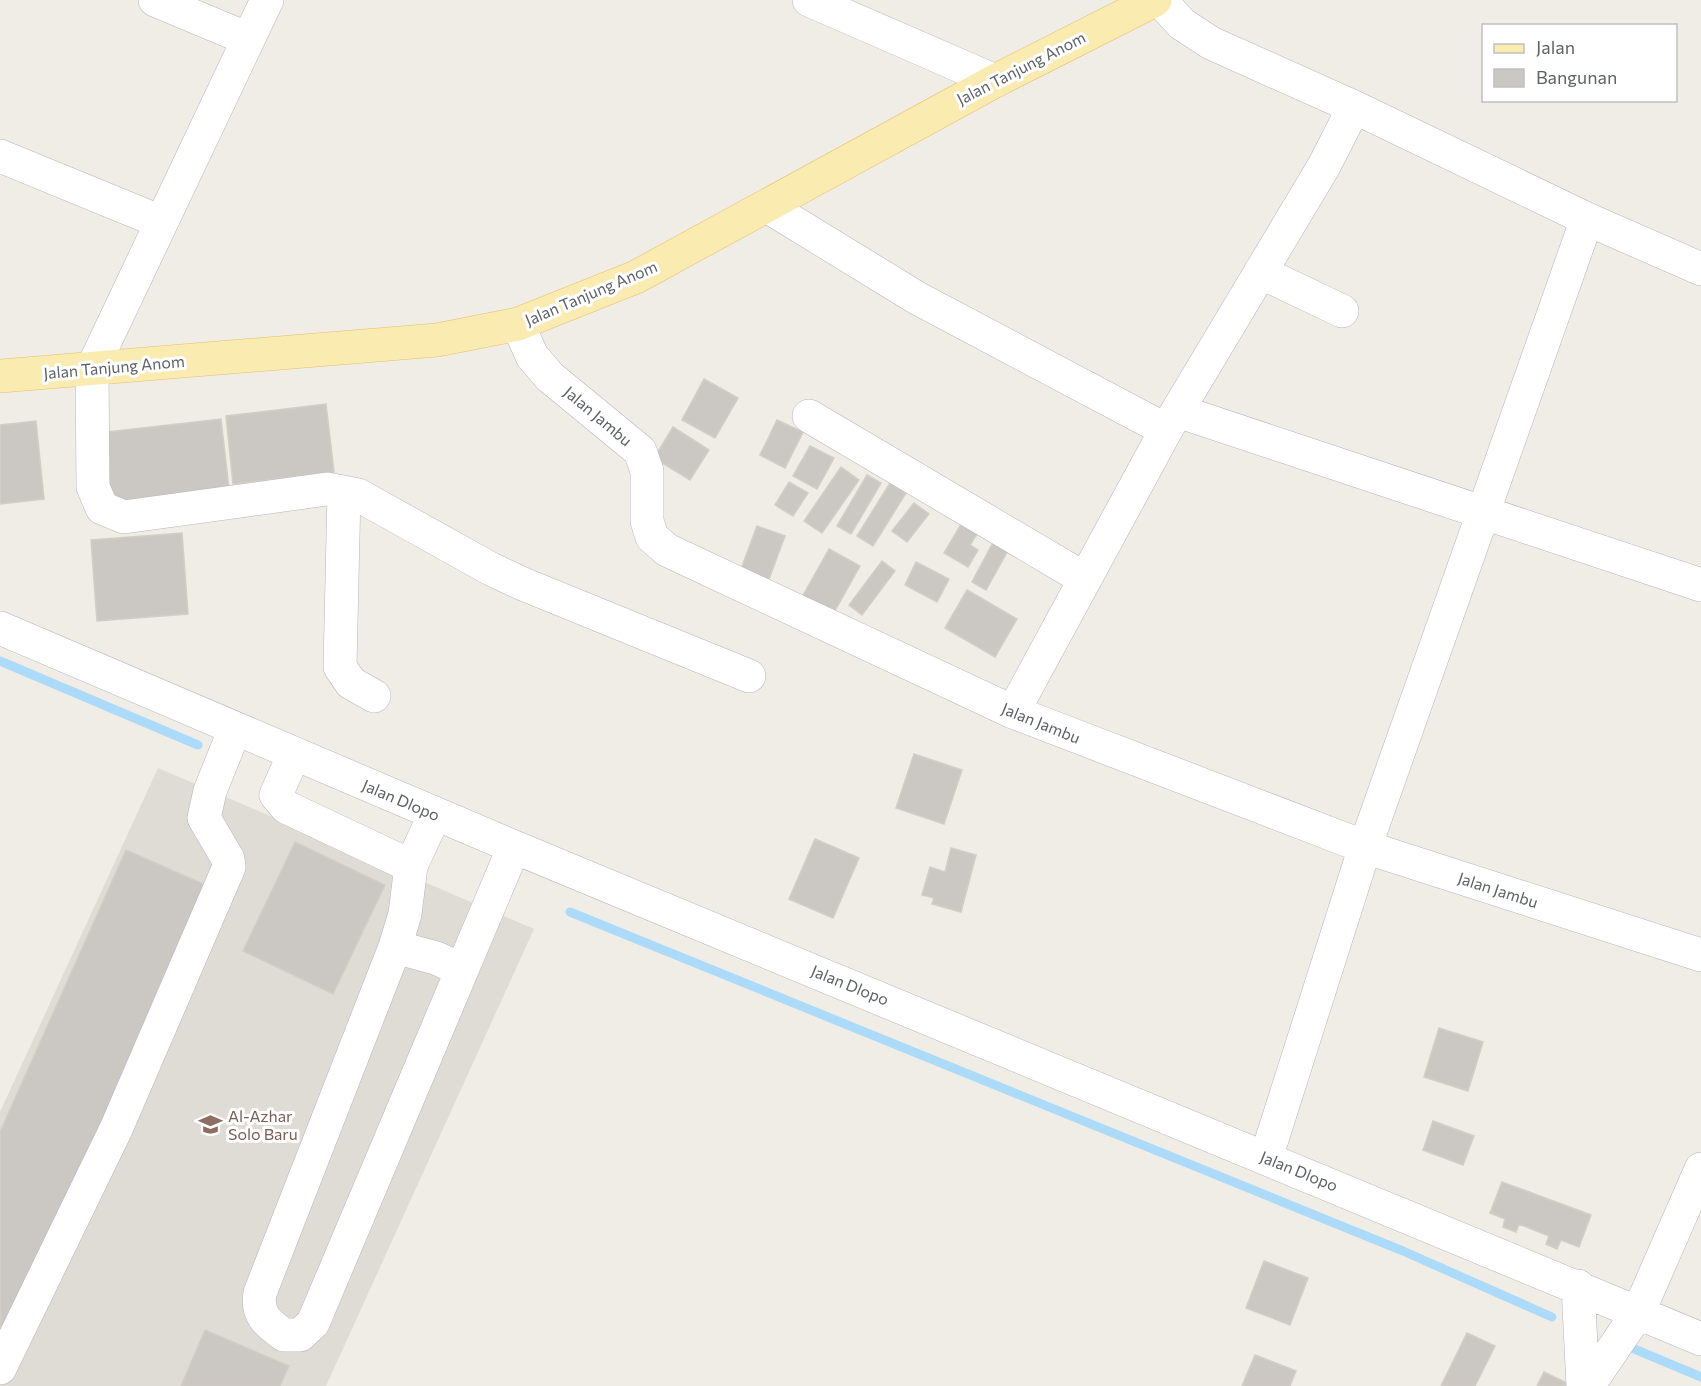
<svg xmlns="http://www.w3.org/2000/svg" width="1701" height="1386" viewBox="0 0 1701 1386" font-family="Commissioner,sans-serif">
	<rect width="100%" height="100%" fill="#efede6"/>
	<path fill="#dfdcd5" d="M158,768L534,929L326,1386H0V1112Z"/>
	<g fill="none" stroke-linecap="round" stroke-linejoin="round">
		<path stroke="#acdbf9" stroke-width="9" d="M0,661L198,745
			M570,912L1403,1251L1552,1317
			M1632,1348L1701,1377"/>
	</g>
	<path fill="#cbc8c4" stroke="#d3cec5" stroke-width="1.5" d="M704,379L738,398L715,438L682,420Z
		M326,404L334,472L233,484L226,416Z
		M221,419L229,489L107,503L99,433Z
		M777,420L803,432L785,468L760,455Z
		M36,421L44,499L0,504V425Z
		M673,427L709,450L690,480L654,458Z
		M810,446L834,458L817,489L793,476Z
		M841,467L859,480L822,533L804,521Z
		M867,475L881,483L851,534L837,526Z
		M789,482L808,493L793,516L775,505Z
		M890,483L906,493L873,546L857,536Z
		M914,503L929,514L907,542L892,531Z
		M963,521L979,531L970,545L978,550L968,567L944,553Z
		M757,526L785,536L769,579L741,569Z
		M182,533L188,614L97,621L91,540Z
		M996,537L1011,545L986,590L972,582Z
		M829,549L860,566L832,616L801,599Z
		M882,561L895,571L862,615L849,605Z
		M916,562L949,579L937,602L905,585Z
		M967,590L1017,619L995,657L945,628Z
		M914,754L962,770L944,824L896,808Z
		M815,839L859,858L833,918L789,899Z
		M295,842L385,885L333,994L243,951Z
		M951,848L976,855L961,912L932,904L934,898L922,895L930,867L945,872Z
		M126,850L210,887L0,1356V1132Z
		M1439,1028L1483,1042L1468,1091L1424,1077Z
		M1433,1121L1474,1136L1463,1165L1423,1150Z
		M1502,1182L1591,1215L1579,1247L1561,1240L1557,1249L1546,1244L1549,1236L1519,1224L1516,1232L1503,1227L1505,1219L1490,1213Z
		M1264,1261L1308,1278L1290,1325L1246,1308Z
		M205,1330L289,1366L280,1386H181Z
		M1467,1333L1495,1346L1475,1386H1441Z
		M1255,1355L1296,1371L1290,1386H1242Z
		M1544,1372L1573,1386H1537Z"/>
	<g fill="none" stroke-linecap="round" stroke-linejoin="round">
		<defs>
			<path id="minor" d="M155,0L248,39
				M267,0L92,369L93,487L102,508L124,517L327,489L358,495L491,569L523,584L749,676
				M809,0L995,81
				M1160,0L1182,24L1211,43L1354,107L1587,219L1701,269
				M0,156L161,222
				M767,206L917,298L1166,430
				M1260,272L1342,311
				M518,324L532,356L550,377L640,451L647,471V521L652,537L667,550L1013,712L1365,847L1701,955
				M1178,411L1701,585
				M809,416L1085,579
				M344,493L340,667L351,683L374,696
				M0,628L514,847L1701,1339
				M1013,712L1166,430L1324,166L1354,107
				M294,754L276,795L286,807L411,866
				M395,947L405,914L411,866L435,814
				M462,970L436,958L395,947L260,1293C256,1314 268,1324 284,1335H300L313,1323L489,906L514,847
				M1266,1158L1365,847L1587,219
				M1578,1286L1583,1386
				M0,1368L116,1129L229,867L228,859L204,818L210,791L235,729
				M1588,1386L1639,1311L1701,1169"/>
			<path id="major" d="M0,376L437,340L518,324L636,277L995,81L1155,0"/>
		</defs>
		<use href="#minor" stroke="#b4b7ba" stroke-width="34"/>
		<use href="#major" stroke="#e8bf66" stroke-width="34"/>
		<use href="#minor" stroke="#fff" stroke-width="33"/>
		<use href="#major" stroke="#faebb1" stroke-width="33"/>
	</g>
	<defs>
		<symbol id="school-bare" viewBox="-9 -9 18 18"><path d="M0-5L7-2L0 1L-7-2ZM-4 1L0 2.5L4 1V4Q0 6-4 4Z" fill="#8d6e63" stroke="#fff" stroke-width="2.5" paint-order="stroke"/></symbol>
	</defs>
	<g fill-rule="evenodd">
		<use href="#school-bare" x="194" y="1108" width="33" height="33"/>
	</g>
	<g text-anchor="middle" stroke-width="6" stroke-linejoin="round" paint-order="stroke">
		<g font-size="16" fill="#5e6266" stroke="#fff">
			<text transform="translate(1021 68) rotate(-27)" y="6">Jalan Tanjung Anom</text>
			<text transform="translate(591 293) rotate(-23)" y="6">Jalan Tanjung Anom</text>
			<text transform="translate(114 367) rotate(-5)" y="6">Jalan Tanjung Anom</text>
			<text transform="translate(598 416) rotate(40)" y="6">Jalan Jambu</text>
			<text transform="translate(1041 723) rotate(22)" y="6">Jalan Jambu</text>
			<text transform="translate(401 800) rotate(23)" y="6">Jalan Dlopo</text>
			<text transform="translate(1498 890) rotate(18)" y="6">Jalan Jambu</text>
			<text transform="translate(850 985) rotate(22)" y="6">Jalan Dlopo</text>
			<text transform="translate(1299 1171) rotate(22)" y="6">Jalan Dlopo</text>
		</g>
		<g font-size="16" fill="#785e54" stroke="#fff" text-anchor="start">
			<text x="228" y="1122">Al-Azhar<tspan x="228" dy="18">Solo Baru</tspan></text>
		</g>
	</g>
	<rect x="1482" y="24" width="195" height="78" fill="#ffffff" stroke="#bfc0c2" stroke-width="1.5"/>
	<rect x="1494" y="44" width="30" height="9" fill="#faebb1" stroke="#bfc0c2" stroke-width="1.5"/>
	<text x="1536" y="54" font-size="18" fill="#5e6266">Jalan</text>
	<rect x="1494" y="69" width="30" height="18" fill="#cbc8c4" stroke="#bfc0c2" stroke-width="1.5"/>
	<text x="1536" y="84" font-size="18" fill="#5e6266">Bangunan</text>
</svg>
